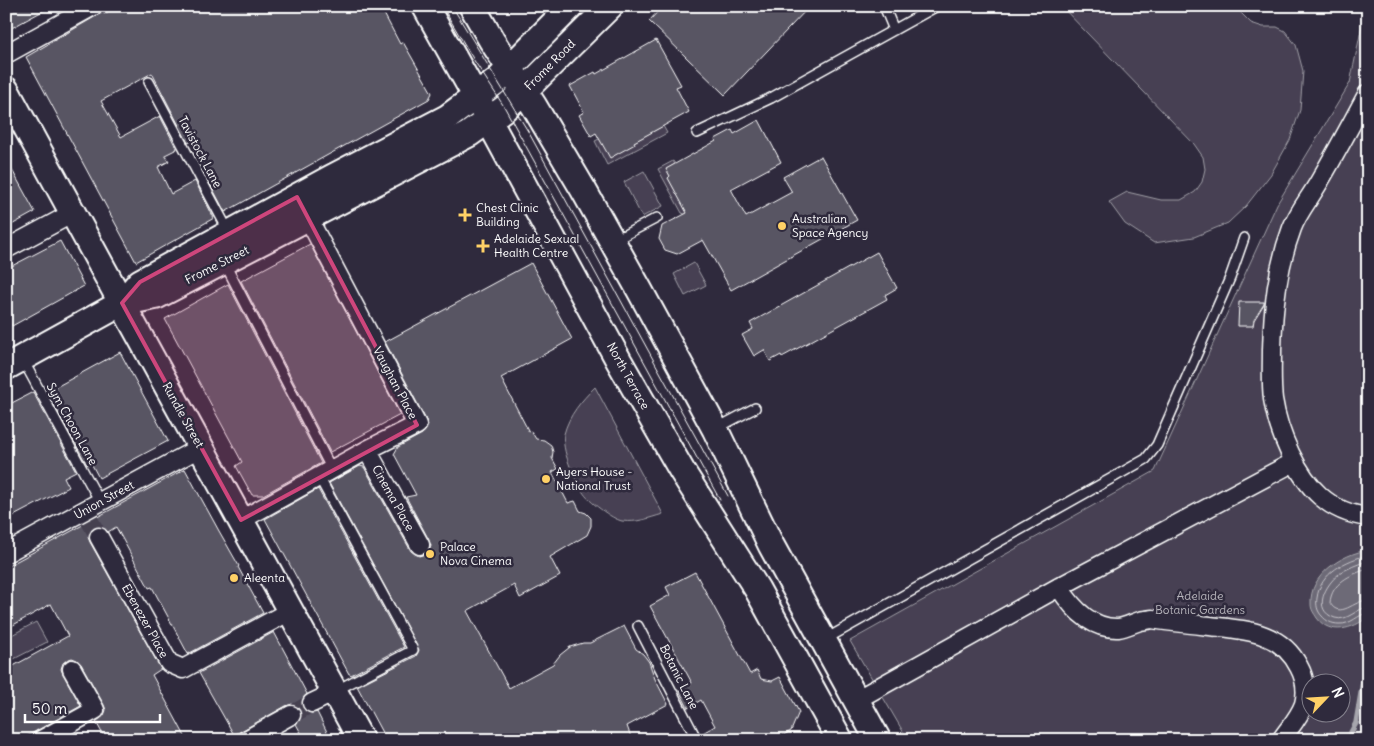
<svg xmlns="http://www.w3.org/2000/svg" width="1374" height="746" viewBox="0 0 1374 746" font-family="Delius,sans-serif">
	<rect width="100%" height="100%" fill="#2f2a3d"/>
	<filter id="ink" filterUnits="userSpaceOnUse"><feTurbulence type="fractalNoise" baseFrequency=".02" numOctaves="2"/><feDisplacementMap in="SourceGraphic" scale="10" xChannelSelector="R" yChannelSelector="G"/><feConvolveMatrix kernelMatrix="1 2 1 2 8 2 1 2 1" color-interpolation-filters="sRGB"/></filter>
	<g filter="url(#ink)">
		<path fill="#464152" stroke="#a2a0a8" fill-rule="evenodd" d="M1061,6H1234L1251,23L1263,27H1277L1285,31L1296,45L1303,71L1300,110L1290,140L1271,174L1246,206L1228,223L1194,237L1154,243L1125,224L1109,202L1127,192L1161,200H1181L1195,192L1202,182L1205,169L1203,157L1194,144Z
			M1366,6H1368V740H908L850,641L1155,471L1277,204L1350,83ZM1312,684H1342V714H1312Z
			M663,126L667,133L607,165L595,141L599,139L634,142Z
			M673,161L675,164L666,169L670,176L668,178L682,203L691,216L682,213L658,169Z
			M644,171L663,206L642,217L624,182Z
			M694,263L706,285L685,296L674,274Z
			M595,387L663,514C649,518 637,523 622,521C612,519 588,501 583,492C574,478 561,450 564,434C569,415 581,401 595,387Z
			M36,622L47,642L6,663V638Z"/>
		<path fill="#6d6a77" stroke="#a7a6ad" d="M1368,550V617C1353,629 1330,636 1317,618C1314,613 1311,610 1311,604C1309,575 1342,554 1368,550Z"/>
		<g fill="none" stroke-linecap="round" stroke-linejoin="round">
			<path stroke="#c5c3c9" stroke-width="1" d="M1368,555C1346,560 1320,573 1317,598C1316,605 1317,611 1322,616C1326,621 1332,624 1339,624C1351,625 1358,614 1368,613
				M1368,561C1357,564 1348,568 1339,574C1326,584 1311,610 1335,618C1347,622 1357,608 1368,607
				M1368,569C1351,574 1331,583 1330,603C1340,620 1354,600 1368,600"/>
			<path stroke="#a7a6ad" stroke-width="5.5" d="M1347,740L1356,723L1364,676L1368,668"/>
		</g>
		<path fill="#595564" stroke="#fff" d="M6,6H52L6,31Z
			M118,6H380L400,44L403,42L432,93L429,99L225,212L206,176L209,174L192,141L188,143L152,73L101,101L121,137L160,116L177,149L165,155L169,161L158,167L171,194L195,181L214,218L136,262L26,57L103,12L104,14Z
			M663,6H810L725,95L649,21Z
			M656,40L681,85L676,87L689,112L634,142L635,144L610,158L596,133L591,136L579,115L584,112L570,86L595,72L596,74Z
			M759,120L781,162L731,189L746,217L792,192L783,177L821,156L857,220L731,290L703,240L677,254L665,250L659,239L662,226L687,213L668,178L670,176L666,169L716,141L715,139L732,130L734,134Z
			M6,159L35,212L6,228Z
			M60,241L84,286L12,326L6,315V269Z
			M310,244L400,415L330,452L241,281Z
			M877,252L897,288L885,295L887,299L782,357L781,355L770,361L764,350L754,356L742,335L753,329L750,323Z
			M531,263L572,339L501,378L529,432L531,431L536,439L544,440L551,445L553,452L552,458L558,469L552,472L568,503L575,501L580,511L586,513L591,518V526L587,535L550,557L560,576L520,598L514,585L467,611L509,688L553,664L560,655L570,647L583,643H590L624,626L636,649L643,654L649,662L655,679L668,704L627,726L632,740H386L357,686L416,656L419,650L329,483L360,466L364,467L411,551L415,554L419,556L425,554L429,551L431,546L429,540L406,497L416,495L394,454L398,447L422,434L426,430L428,425L426,420L385,342Z
			M228,284L321,463L263,495H252L236,466L242,462L165,319Z
			M1239,302H1264V304L1254,320L1253,326H1238Z
			M120,352L168,441L99,478L91,463L87,465L47,392Z
			M33,392L76,471L64,477L69,487L6,520V406Z
			M185,469L219,531L239,566L238,567L263,613L188,654L152,587L149,588L116,527L108,532L104,528L100,526L94,528L90,531L88,537L90,542L161,669L152,675L187,740H106L96,722L104,715L106,710L104,705L81,664L77,660L72,658L67,660L63,663L61,669L63,674L81,706L20,740H6V670L68,636L51,604L6,629V567Z
			M318,489L404,647L351,675L350,674H349L265,519Z
			M695,572L750,674L757,670L761,679L772,681L780,677L799,712L791,731L774,740H703L701,734L715,726L701,700L688,708L679,690L692,683L650,606L670,595L666,587Z
			M274,632L307,694L304,697L302,702L303,708L306,712L311,713L317,712L331,740H305L296,724L300,720L302,716L300,710L297,706L292,704L286,706L234,735L199,673Z"/>
		<g fill="none" stroke-linecap="round" stroke-linejoin="round">
			<path stroke="#443f50" stroke-width="18" stroke-dasharray="18 9" stroke-linecap="butt" d="M88,518L99,537
				M291,715L312,703"/>
			<defs>
				<path id="lane" d="M884,6L894,30
					M149,82L229,232
					M697,133L771,98L937,6
					M613,241L657,218
					M225,264L332,470
					M23,360L100,502
					M717,428L755,408
					M319,477L413,650L335,691
					M638,626L697,740
					M824,640L1146,459L1157,445L1230,278L1244,238"/>
				<path id="street" d="M6,54L93,6
					M1368,93C1352,123 1336,153 1319,182C1310,198 1298,212 1292,228C1277,268 1273,308 1272,350C1272,367 1271,383 1273,399C1276,419 1282,436 1290,453C1307,488 1328,512 1368,517
					M6,249L73,213
					M367,450L420,545
					M241,520L367,450L417,425L308,218
					M99,537L169,663L183,669L290,611
					M6,553L201,447
					M1059,587C1072,608 1091,629 1118,628C1126,627 1133,623 1140,621C1144,620 1148,620 1152,619C1171,622 1191,624 1210,626C1245,630 1281,631 1299,667C1305,678 1307,692 1304,704C1299,718 1289,728 1281,740
					M856,700L1059,587L1294,462
					M312,703L335,692
					M41,740L95,710L72,669
					M246,740L291,715"/>
				<path id="secondary" d="M425,6L476,97L619,361L682,471L757,589L840,740
					M472,6L492,41L534,106L583,189L639,289L715,429L771,545L878,740
					M6,90L132,322L361,740
					M122,303L140,282L331,178L448,117L498,80L571,6
					M6,367L122,303L157,296L469,134L505,108L524,91L610,6"/>
			</defs>
			<use href="#lane" stroke="#fff" stroke-width="12"/>
			<use href="#street" stroke="#fff" stroke-width="21"/>
			<use href="#secondary" stroke="#fff" stroke-width="29"/>
			<use href="#lane" stroke="#2f2a3d" stroke-width="9"/>
			<use href="#street" stroke="#2f2a3d" stroke-width="18"/>
			<use href="#secondary" stroke="#2f2a3d" stroke-width="25"/>
			<path stroke="#fff" stroke-width="1" d="M442,6L475,62L505,108L720,500
				M452,6L529,133L728,496"/>
		</g>
	</g>
	<path fill="#ce467c" fill-opacity="0.2" stroke="#ce467c" stroke-width="4" stroke-linejoin="round" d="M297,197L417,425L241,520L122,303L140,282Z"/>
	<g fill="#ffd166" stroke="#2f2a3d" stroke-width="2">
		<path d="M462.5 207.5h5v5h5v5h-5v5h-5v-5h-5v-5h5z"/>
		<circle cx="782" cy="226" r="5"/>
		<path d="M480.5 238.5h5v5h5v5h-5v5h-5v-5h-5v-5h5z"/>
		<circle cx="546" cy="479" r="5"/>
		<circle cx="430" cy="554" r="5"/>
		<circle cx="234" cy="578" r="5"/>
	</g>
	<g text-anchor="middle" stroke-width="5" stroke-linejoin="round" paint-order="stroke">
		<g font-size="12" fill="#fff" stroke="#2f2a3d">
			<text transform="translate(550 65) rotate(-45)" y="4">Frome Road</text>
			<text transform="translate(200 152) rotate(62)" y="4">Tavistock Lane</text>
			<text transform="translate(217 265) rotate(-27)" y="4">Frome Street</text>
			<text transform="translate(628 376) rotate(61)" y="4">North Terrace</text>
			<text transform="translate(395 383) rotate(62)" y="4">Vaughan Place</text>
			<text transform="translate(183 415) rotate(61)" y="4">Rundle Street</text>
			<text transform="translate(72 424) rotate(61)" y="4">Sym Choon Lane</text>
			<text transform="translate(393 498) rotate(61)" y="4">Cinema Place</text>
			<text transform="translate(104 500) rotate(-29)" y="4">Union Street</text>
			<text transform="translate(145 621) rotate(61)" y="4">Ebenezer Place</text>
			<text transform="translate(679 677) rotate(63)" y="4">Botanic Lane</text>
		</g>
		<g font-size="12" fill="#fff" stroke="#2f2a3d" text-anchor="start">
			<text x="476" y="212">Chest Clinic<tspan x="476" dy="14">Building</tspan></text>
			<text x="792" y="223">Australian<tspan x="792" dy="14">Space Agency</tspan></text>
			<text x="494" y="243">Adelaide Sexual<tspan x="494" dy="14">Health Centre</tspan></text>
			<text x="556" y="476">Ayers House -<tspan x="556" dy="14">National Trust</tspan></text>
			<text x="440" y="551">Palace<tspan x="440" dy="14">Nova Cinema</tspan></text>
			<text x="244" y="582">Aleenta</text>
		</g>
		<g font-size="12" fill="#b5b3ba" stroke="#2f2a3d">
			<text x="1200" y="600">Adelaide<tspan x="1200" dy="14">Botanic Gardens</tspan></text>
		</g>
	</g>
	<rect width="1374" height="746" fill="none" stroke="#2f2a3d" stroke-width="25"/>
	<rect x="12" y="12" width="1349" height="721" fill="none" stroke="#fff" stroke-width="2" filter="url(#ink)"/>
	<g transform="translate(1326 698) rotate(65)"><circle r="24" fill="#2f2a3d" stroke="#827f8b"/>
	<path d="M0-4L9 19L0 12L-9 19Z" fill="#ffd166"/>
	<text y="-8" font-size="14" font-weight="bold" text-anchor="middle" fill="#ffffff">N</text>
	</g>
	<path d="M25 714v8h135v-8" fill="none" stroke="#ffffff" stroke-width="2.5"/>
	<text x="32" y="714" font-size="15" fill="#ffffff" stroke="#2f2a3d" stroke-width="4" paint-order="stroke">50 m</text>
</svg>
